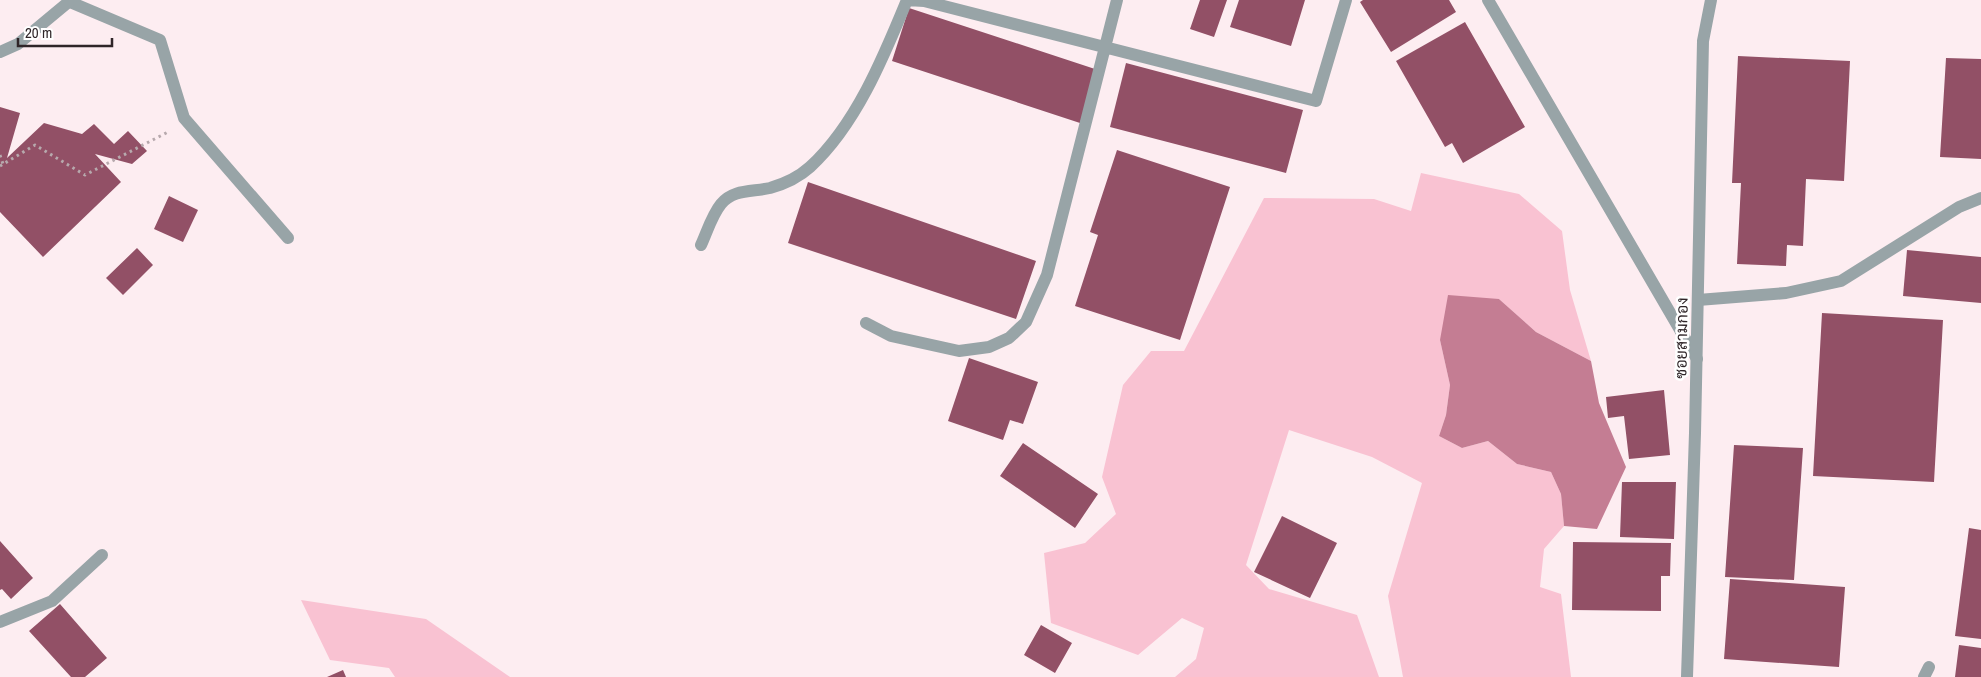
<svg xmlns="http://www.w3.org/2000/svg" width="1981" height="677" viewBox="0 0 1981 677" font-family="'Archivo Narrow',Sarabun,sans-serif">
	<rect width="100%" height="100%" fill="#fdedf1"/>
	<path fill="#f9c2d2" d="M1421,173L1519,194L1562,231L1570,290L1591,361L1536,332L1499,299L1440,340L1450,385L1446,415L1439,436L1462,448L1488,441L1517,464L1551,472L1561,494L1564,526L1544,549L1540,587L1561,594L1571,677H1403L1388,596L1422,483L1372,457L1289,430L1246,565L1269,589L1357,615L1379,677H1175L1196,659L1204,628L1182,618L1138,655L1051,623L1044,553L1085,543L1116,514L1102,477L1123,385L1151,351H1184L1264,198L1374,199L1411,211Z
		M301,600L426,619L510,677H395L389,668L330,660Z"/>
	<path fill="#c47d93" d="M1448,295L1499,299L1536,332L1591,361L1599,403L1626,467L1597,529L1564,526L1561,494L1551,472L1517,464L1488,441L1462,448L1439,436L1446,415L1450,385L1440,340Z"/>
	<path fill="#925066" d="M1200,0H1227L1214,37L1190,29Z
		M1239,0H1305L1291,46L1230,27Z
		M1363,0H1449L1456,12L1391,52L1360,2Z
		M909,8L1098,70L1080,123L892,61Z
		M1465,22L1525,127L1463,163L1452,143L1445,147L1396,61Z
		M1738,56L1850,61L1844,181L1806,179L1803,246L1787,245L1786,266L1737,264L1741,183H1732Z
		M1946,58L1981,59V159L1940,157Z
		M1126,63L1303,110L1286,173L1110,127Z
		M0,107L20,113L7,158L44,123L82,134L94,124L114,144L128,131L147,151L132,164L95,154L121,182L43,257L0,212Z
		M1117,150L1230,187L1180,340L1075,306L1098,235L1090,232Z
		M808,182L1036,261L1016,319L788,243Z
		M169,196L198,210L183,242L154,229Z
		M137,248L153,265L123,295L106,278Z
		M1907,250L1981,257V303L1903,296Z
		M1822,313L1943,320L1934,482L1813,476Z
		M969,358L1038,382L1023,424L1010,420L1003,440L948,421Z
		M1664,390L1670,455L1629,459L1624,416L1608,418L1606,397Z
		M1023,443L1098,494L1075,528L1000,476Z
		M1734,445L1803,448L1794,580L1725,577Z
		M1622,482H1676L1674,539L1620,537Z
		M1282,516L1337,543L1310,598L1254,572Z
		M1969,528L1981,530V639L1955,636Z
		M0,541L33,578L11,599L2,589L0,590Z
		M1573,542L1671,543L1670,576H1661V611L1572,610Z
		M1730,579L1845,587L1839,667L1724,659Z
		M60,604L107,658L85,677H71L29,631Z
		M1041,625L1072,643L1055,673L1024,655Z
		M1959,645L1981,648V677H1955Z
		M343,670L346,677H327Z"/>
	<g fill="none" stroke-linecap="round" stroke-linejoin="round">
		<path stroke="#b7a9ad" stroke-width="3" stroke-dasharray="2.5 4" stroke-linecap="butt" d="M0,155L3,164
			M0,166L35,145L85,175L168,132"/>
		<path stroke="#98a4a7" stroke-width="12" d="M70,2L160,40L184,118L288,238
			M1698,300L1786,293L1841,281L1959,207L1981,198
			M1924,677L1929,667"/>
		<path stroke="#98a4a7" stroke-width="12" d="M907,0L924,1L1316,101L1346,0
			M1488,0L1697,359
			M0,52L18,44L71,0
			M701,245C707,232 712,215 721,204C733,189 752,192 770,188C784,184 799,177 810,167C856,125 884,56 907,0
			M866,323L891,336L959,351L989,347L1009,338L1026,322L1047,275L1117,0
			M0,622L52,601L102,555"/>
		<path stroke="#98a4a7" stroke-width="12" d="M1687,677L1695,433L1703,41L1711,0"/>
	</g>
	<g text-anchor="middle" stroke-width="5" stroke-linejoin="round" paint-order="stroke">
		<g font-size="16" fill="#2f2528" stroke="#fff">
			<text transform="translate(1681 338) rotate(-89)" y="6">ซอยสามกอง</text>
		</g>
	</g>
	<path d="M18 38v8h94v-8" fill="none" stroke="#2f2528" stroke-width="2.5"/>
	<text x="25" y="38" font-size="15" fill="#2f2528" stroke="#ffffff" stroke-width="4" paint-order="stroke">20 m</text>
</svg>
